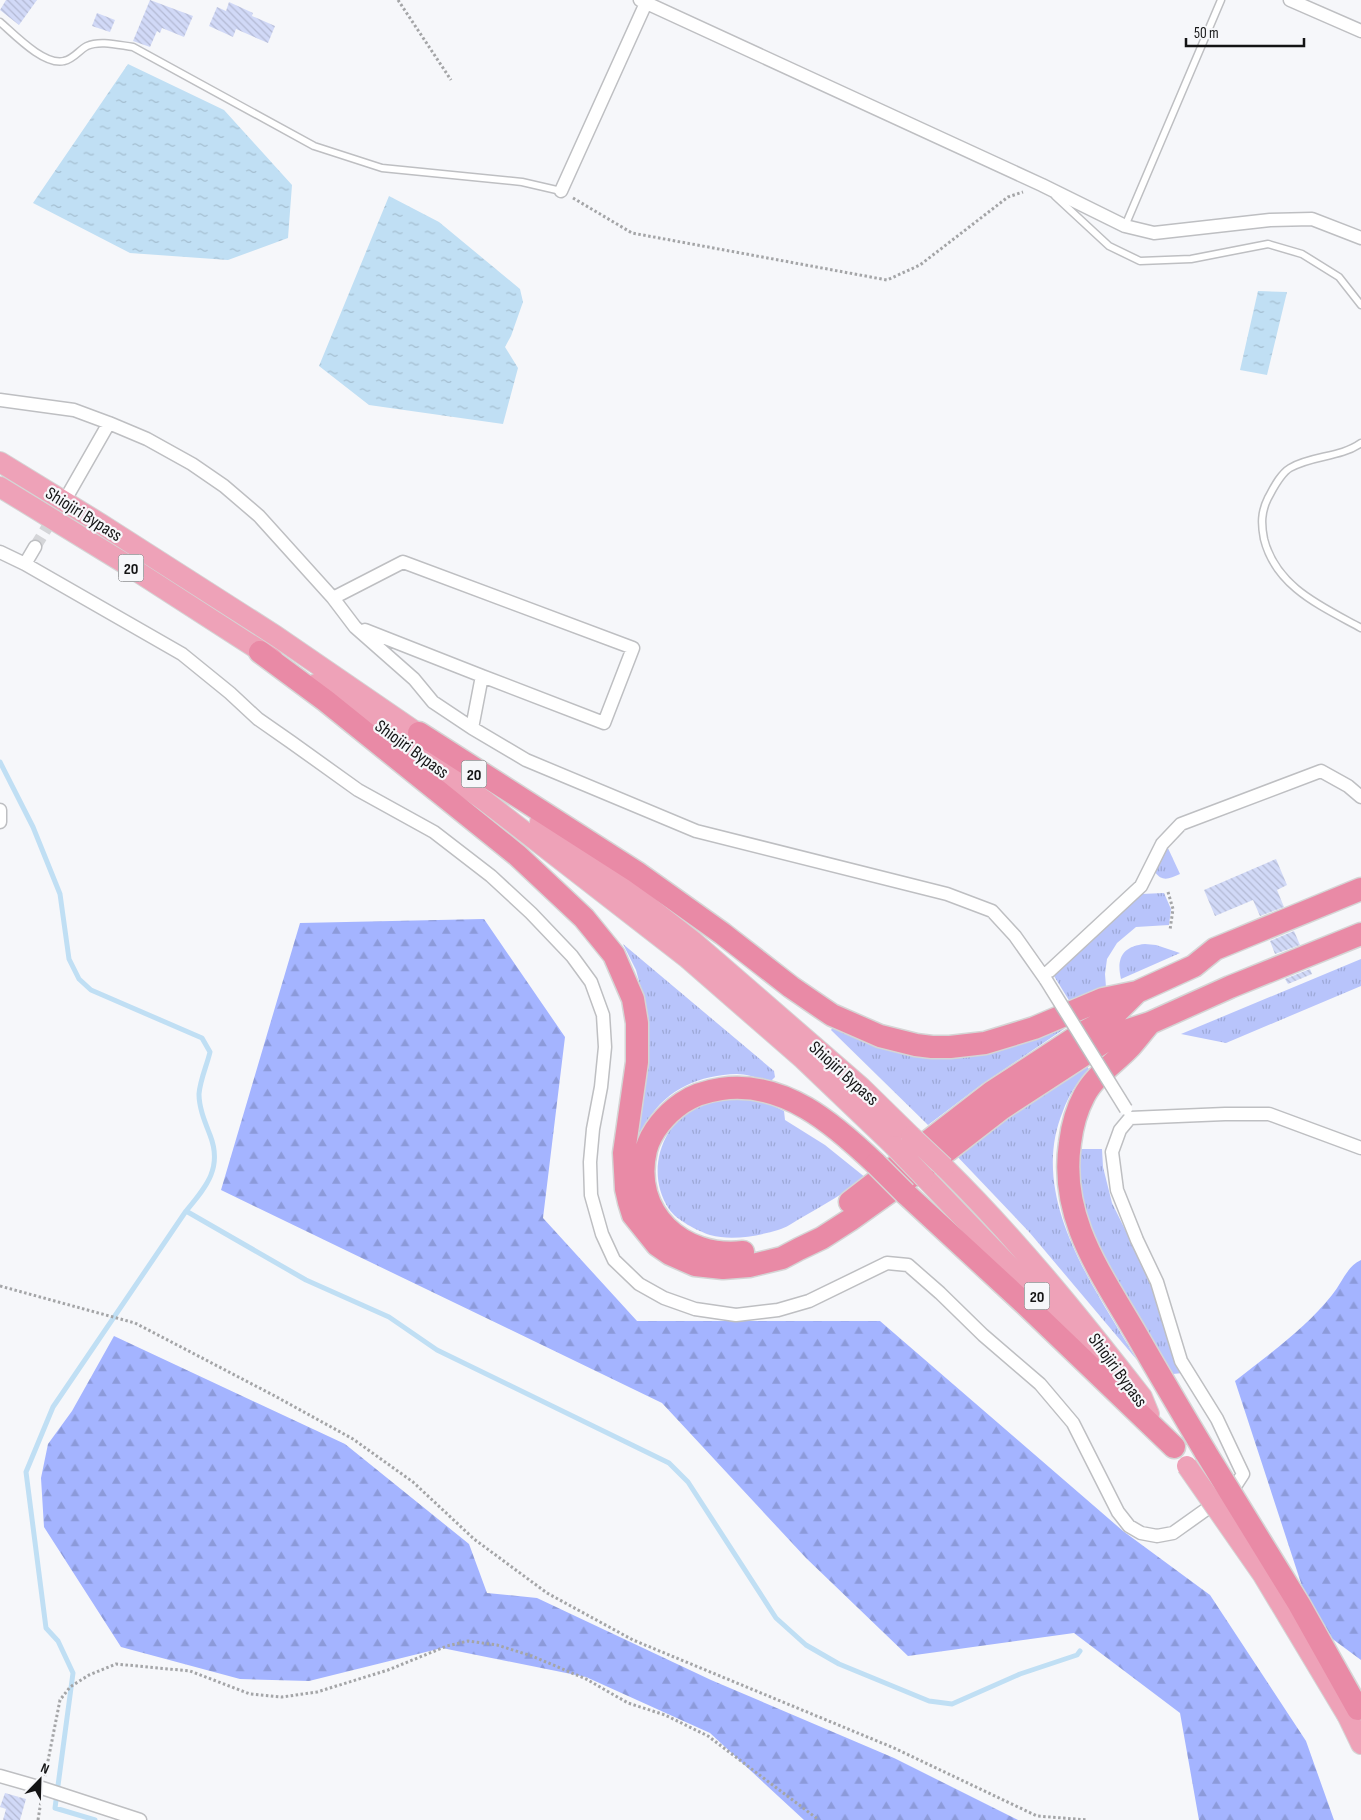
<svg xmlns="http://www.w3.org/2000/svg" width="1361" height="1820" viewBox="0 0 1361 1820" font-family="'Sofia Sans Condensed',sans-serif">
	<defs>
		<pattern id="grass-tufts" width="24" height="20" patternUnits="userSpaceOnUse" patternTransform="scale(1.25)"><rect width="24" height="20" fill="#b8c4fb"/><path d="M3 7l-1-3M5 7V3M7 7l1-3M15 17l-1-3M17 17v-4M19 17l1-3" fill="none" stroke="#9da8d6"/></pattern>
		<pattern id="forest-firs" width="22" height="20" patternUnits="userSpaceOnUse" patternTransform="scale(1.25)"><rect width="22" height="20" fill="#a4b4ff"/><path d="M5 1l3.5 6h-7zM16 11l3.5 6h-7z" fill="#8c9ada"/></pattern>
		<pattern id="water-ripples" width="26" height="14" patternUnits="userSpaceOnUse" patternTransform="scale(1.25)"><rect width="26" height="14" fill="#c0dff4"/><path d="M2 4q2-2 4 0t4 0M15 11q2-2 4 0t4 0" fill="none" stroke="#a4bed0"/></pattern>
		<pattern id="building-back-hatch" width="6" height="6" patternUnits="userSpaceOnUse" patternTransform="scale(1.25)"><rect width="6" height="6" fill="#d1d9f7"/><path d="M-1 5l2 2M0 0l6 6M5-1l2 2" fill="none" stroke="#b3b9d3"/></pattern>
	</defs>
	<rect width="100%" height="100%" fill="#f6f7fa"/>
	<path fill="url(#grass-tufts)" d="M1167,846L1180,874C1169,879 1162,882 1155,872Z
		M1164,893L1171,909L1169,925L1136,927L1117,943L1107,959L1105,974L1106,987L1070,1002L1054,976L1135,899L1141,894Z
		M623,944L774,1071L775,1077L771,1081C760,1079 747,1074 737,1074C700,1075 667,1089 648,1120C643,1127 642,1138 639,1146L631,1144L647,1035L646,1007L636,970Z
		M1145,944L1156,945L1180,953L1121,979C1116,958 1123,946 1145,944Z
		M1361,959V986L1226,1043L1181,1034Z
		M1061,1025L1064,1029L981,1085L928,1125L831,1030L833,1027L877,1045Z
		M1086,1064L1090,1071C1078,1079 1068,1097 1063,1111C1027,1198 1095,1288 1137,1360L1030,1233L954,1153Z
		M727,1097L764,1101L784,1111L785,1120L825,1145L866,1178C845,1192 824,1205 801,1218C794,1222 786,1228 778,1230C757,1236 732,1241 710,1235C698,1231 676,1220 669,1209C645,1173 661,1124 698,1105C707,1101 718,1100 727,1097Z
		M1077,1149H1102L1103,1167L1112,1203L1152,1284L1183,1373L1173,1374C1134,1310 1071,1227 1077,1149Z"/>
	<path fill="url(#forest-firs)" d="M484,919L565,1037L543,1218L637,1321H880L1123,1531L1210,1595L1306,1741L1334,1820H1199L1180,1713L1074,1633L908,1656L806,1558L662,1403L221,1190L300,923Z
		M1361,1260V1660L1315,1626L1235,1381C1268,1355 1306,1328 1332,1295C1342,1283 1347,1266 1361,1260Z
		M114,1336L345,1444L469,1544L487,1593L537,1598L711,1680L894,1758L1018,1820H804L710,1733L586,1677L442,1648L309,1681L240,1679L121,1647L44,1527L41,1478L48,1444L72,1411Z"/>
	<path fill="url(#water-ripples)" d="M128,64L224,110L292,185L288,238L228,260L130,253L33,203Z
		M389,196L439,222L520,289L523,302L511,336L505,347L518,368L503,424L369,405L319,366Z
		M1258,291L1287,292L1267,375L1240,370Z"/>
	<g fill="none" stroke-linecap="round" stroke-linejoin="round">
		<path stroke="#c0dff4" stroke-width="5" d="M0,762L33,827L60,894L69,959L79,979L91,990L202,1038L210,1052C207,1065 200,1080 199,1094C199,1108 205,1122 210,1135C223,1168 206,1187 186,1211L53,1407L26,1472L46,1628L58,1641L73,1673L55,1808L95,1820
			M186,1211L306,1280L389,1317L437,1350L669,1463L688,1482L776,1618L806,1645L839,1664L929,1701L952,1704L1020,1674L1077,1655L1080,1651"/>
	</g>
	<path fill="url(#building-back-hatch)" d="M6,0H37L19,25L0,10Z
		M150,0L193,16L184,37L162,28L160,33L157,31L150,47L133,41Z
		M229,2L253,13L252,16L275,26L268,43L236,29L233,37L209,26L217,7L226,11Z
		M97,13L115,20L110,32L92,26Z
		M1276,859L1287,885L1277,890L1284,907L1260,916L1253,900L1215,916L1204,890Z
		M1294,931L1300,945L1275,954L1270,941Z
		M1310,969L1312,974L1288,984L1285,979Z
		M5,1793L26,1799L20,1820H3L6,1809L0,1807Z"/>
	<g fill="none" stroke-linecap="round" stroke-linejoin="round">
		<path stroke="#d4d5d8" stroke-width="12" stroke-dasharray="12 6" stroke-linecap="butt" d="M35,547L67,495"/>
		<defs>
			<path id="service" d="M0,22C14,34 44,66 64,61C74,59 79,50 87,46C100,40 118,45 133,47L314,146L382,168L522,182L561,191
				M1055,196L1109,246L1140,261L1191,259L1268,244L1302,254L1339,277L1361,305
				M1125,226L1221,0
				M1361,443C1340,458 1312,455 1290,468C1280,474 1273,489 1268,498C1261,512 1261,524 1264,539C1276,587 1321,606 1361,628"/>
			<path id="minor" d="M640,0L1042,185L1125,226L1154,233L1270,220L1312,219L1361,238
				M1290,0L1361,31
				M561,191L646,3
				M0,400L74,410L109,423L147,439L192,464L224,486L259,516L333,598L355,627L414,679L433,702L472,728L526,760L696,831L947,894L992,911L1015,936L1046,980
				M69,493L109,423
				M0,552L25,564L182,654L230,693L258,719L291,742L358,790L434,832L491,876L531,913L572,956L591,982L603,1015L605,1047L601,1087L593,1129L590,1162L591,1195L602,1234L614,1260L639,1284L664,1298L695,1309L736,1315L778,1310L809,1301L887,1263L908,1265L940,1293L983,1335L1040,1384L1073,1423L1118,1512L1129,1526L1141,1533L1157,1536L1173,1533L1232,1491L1243,1474L1217,1419L1181,1361L1157,1282L1137,1240L1117,1190L1112,1152L1120,1130L1130,1118L1225,1114H1269L1361,1148
				M25,564L35,547
				M333,598L403,562L633,648L604,723L482,676
				M365,630L482,676L472,728
				M0,810V822
				M1044,976L1141,886L1162,844L1181,824L1321,771L1348,786L1361,797
				M0,1776L42,1788L140,1820"/>
			<path id="trunk" d="M0,462L101,524L276,636L432,743
				M0,487L124,563L273,659
				M316,684L338,697L485,801L686,957L803,1059L894,1146
				M540,822L694,942L861,1087L911,1136
				M944,1167C1016,1238 1080,1317 1142,1397L1149,1414
				M925,1178L1066,1325L1097,1360
				M1347,1715L1361,1744"/>
			<path id="motorway" d="M260,652L326,701L517,855L584,918L614,955L633,999L637,1023V1062L624,1153L626,1189L629,1202L633,1215L657,1245L670,1254L695,1265L723,1268L749,1266L782,1258L799,1249L822,1238L850,1220L948,1150L1001,1109L1116,1034L1150,1023L1230,987L1361,934
				M419,733L636,872L723,934L791,987L832,1015L880,1036L916,1045L932,1047H950L985,1043L1034,1028L1103,999L1137,992L1194,966L1215,949L1361,889
				M1150,1023C1143,1031 1137,1039 1130,1047C1115,1063 1094,1076 1084,1096C1076,1111 1072,1127 1070,1143C1059,1217 1100,1272 1135,1332C1158,1372 1182,1413 1206,1453
				M905,1193L1025,1304L1174,1447
				M850,1202L992,1092L1084,1032L1111,1018L1137,992
				M743,1252C683,1259 631,1213 646,1150C651,1131 666,1114 682,1103C695,1094 707,1091 721,1089C784,1080 834,1124 876,1164"/>
		</defs>
		<use href="#service" stroke="#bebfc2" stroke-width="9"/>
		<use href="#minor" stroke="#bebfc2" stroke-width="15"/>
		<use href="#trunk" stroke="#d5d5d5" stroke-width="22"/>
		<use href="#motorway" stroke="#d5d5d5" stroke-width="25"/>
		<path stroke="#a4a5a7" stroke-width="3" stroke-dasharray="2.5 2.5" stroke-linecap="butt" d="M398,0L451,80
			M573,198L632,233L887,280L920,265L1008,197L1023,192
			M1168,892L1173,909L1170,930
			M0,1286L135,1323L273,1395L353,1439L413,1482L474,1539L547,1593L633,1640L894,1748L1037,1816L1088,1820
			M45,1776L60,1700L70,1687L89,1675L116,1664L190,1671L250,1694L282,1697L317,1692L388,1670L447,1646L468,1641L497,1645L532,1656L586,1679L628,1703L665,1715L708,1736L819,1820
			M38,1820L41,1801"/>
		<use href="#service" stroke="#fff" stroke-width="6"/>
		<use href="#minor" stroke="#fff" stroke-width="12"/>
		<use href="#trunk" stroke="#eea2b8" stroke-width="20"/>
		<use href="#motorway" stroke="#e98aa6" stroke-width="22"/>
		<defs>
			<path id="minor-bridge" d="M1046,980L1126,1109"/>
			<path id="trunk-bridge" d="M911,1136L944,1167
				M894,1146L925,1178
				M1187,1466L1263,1575L1347,1715"/>
			<path id="motorway-bridge" d="M876,1164L905,1193
				M1206,1453L1299,1604L1358,1709"/>
		</defs>
		<use href="#minor-bridge" stroke="#bebfc2" stroke-width="15" stroke-linecap="butt"/>
		<use href="#trunk-bridge" stroke="#d5d5d5" stroke-width="22" stroke-linecap="butt"/>
		<use href="#motorway-bridge" stroke="#d5d5d5" stroke-width="25" stroke-linecap="butt"/>
		<use href="#minor-bridge" stroke="#fff" stroke-width="12"/>
		<use href="#trunk-bridge" stroke="#eea2b8" stroke-width="20"/>
		<use href="#motorway-bridge" stroke="#e98aa6" stroke-width="22"/>
	</g>
	<g text-anchor="middle" stroke-width="4.5" stroke-linejoin="round" paint-order="stroke">
		<g fill="#f6f7fa" stroke="#58585a" stroke-width="1">
			<rect x="118.5" y="554.5" width="25" height="27" rx="4"/>
			<rect x="461.5" y="760.5" width="25" height="27" rx="4"/>
			<rect x="1024.5" y="1282.5" width="25" height="27" rx="4"/>
		</g>
		<g font-size="16" font-weight="bold" fill="#141415">
			<text x="131" y="574">20</text>
			<text x="474" y="780">20</text>
			<text x="1037" y="1302">20</text>
		</g>
		<g font-size="18" fill="#141415" stroke="#f6f7fa">
			<text transform="translate(84 514) rotate(32)" y="6">Shiojiri Bypass</text>
			<text transform="translate(412 749) rotate(36)" y="6">Shiojiri Bypass</text>
			<text transform="translate(844 1073) rotate(42)" y="6">Shiojiri Bypass</text>
			<text transform="translate(1118 1370) rotate(54)" y="6">Shiojiri Bypass</text>
		</g>
	</g>
	<g transform="translate(40 1780) rotate(23)" stroke="#f6f7fa" stroke-width="4" paint-order="stroke">
	<path d="M0-4L9 19L0 12L-9 19Z" fill="#141415"/>
	<text y="-8" font-size="14" font-weight="bold" text-anchor="middle" fill="#141415">N</text>
	</g>
	<path d="M1186 38v8h118v-8" fill="none" stroke="#141415" stroke-width="2.5"/>
	<text x="1194" y="38" font-size="15" fill="#141415" stroke="#f6f7fa" stroke-width="4" paint-order="stroke">50 m</text>
</svg>
